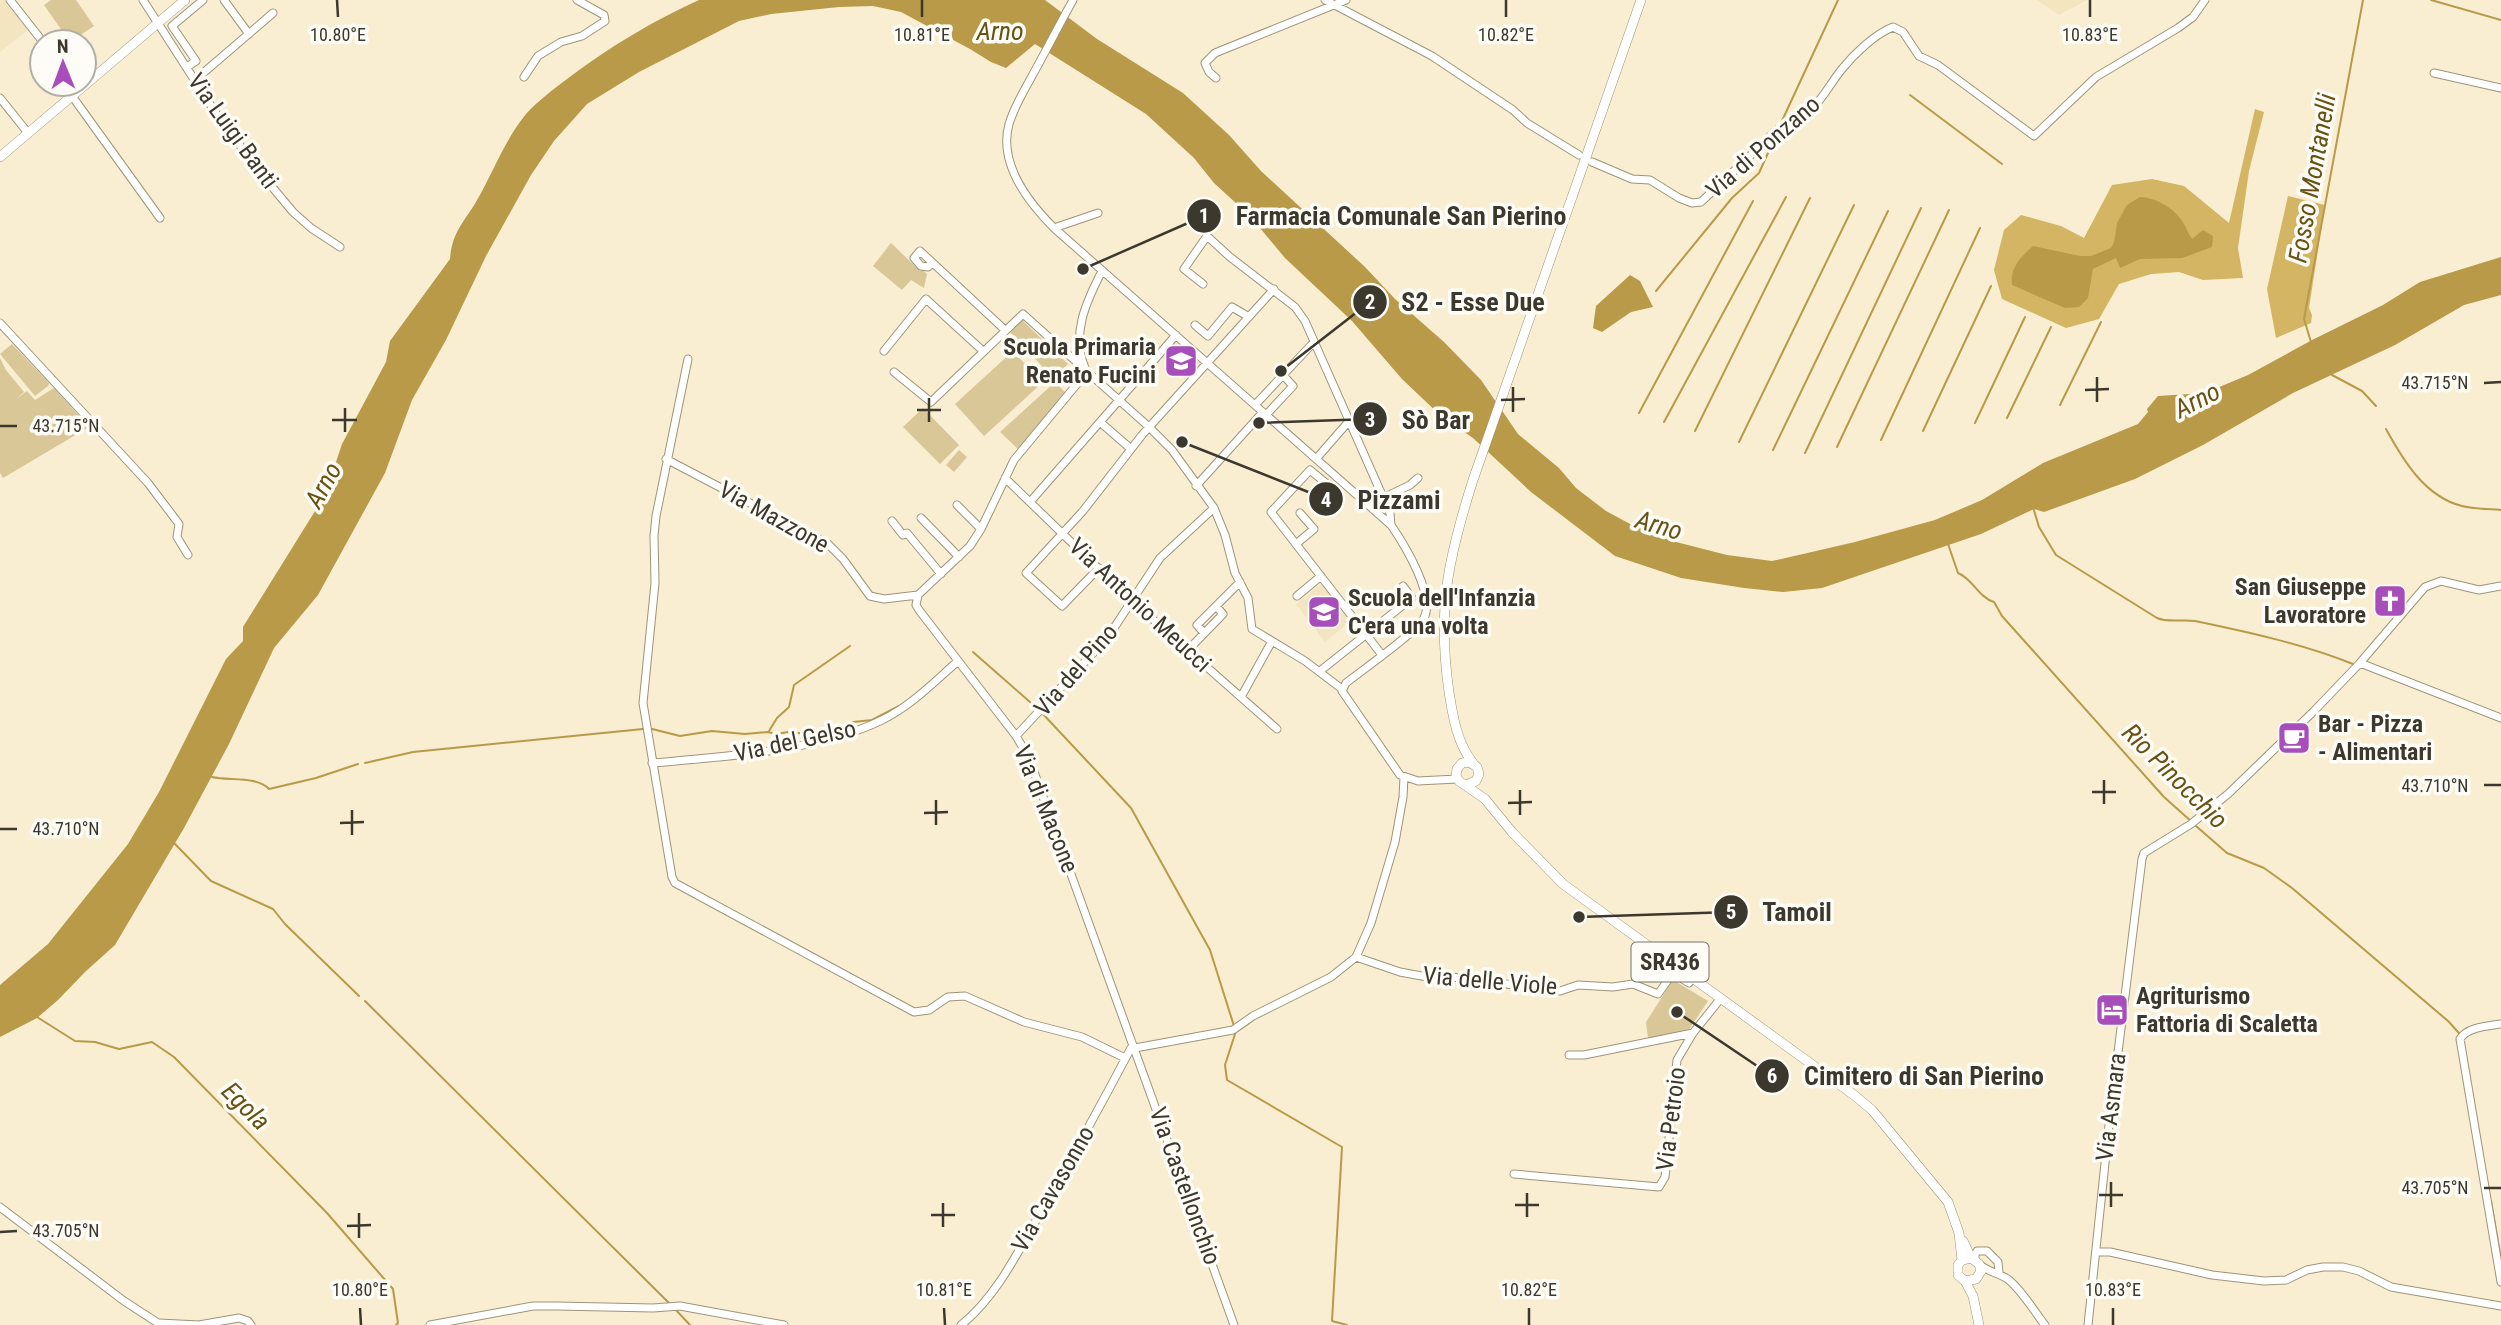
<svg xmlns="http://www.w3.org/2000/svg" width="2501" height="1325" viewBox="0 0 2501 1325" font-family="'Roboto Condensed',sans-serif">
	<rect width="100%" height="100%" fill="#f9eed1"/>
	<path fill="#f3e5c0" d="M0,0H12L33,26L0,52Z
		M2037,0H2087L2059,15Z
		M1174,341L1201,364L1188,380L1161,357Z
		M1323,583L1352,620L1325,642L1296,604Z"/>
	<path fill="#d9c797" d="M51,0H76L94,26L70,42L44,5Z
		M891,243L920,271L922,269L927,274L924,288L911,280L902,290L873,266Z
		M1022,320L1068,364L1054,379L1010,332Z
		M12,344L49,383L48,386L35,396L0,354Z
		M1013,351L1042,383L984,436L955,404Z
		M0,358L6,370L24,392L16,399L27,391L35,400L54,388L89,427L3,478L0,473Z
		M1055,382L1066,393L1018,449L1000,432Z
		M923,408L959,445L940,464L903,427Z
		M959,450L967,457L954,472L946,465Z
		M1673,980L1708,1001L1688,1031L1648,1038L1646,1022Z"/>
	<path fill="#d3b563" d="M2255,109L2264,112L2249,171L2238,248L2243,278L2203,280L2179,272L2151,274L2119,284L2099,319L2066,328L2002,299L1994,270L2004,230L2021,215L2061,226L2084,238L2112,185L2152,179L2184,186L2229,223Z
		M2288,196L2325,205L2309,308L2312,315L2311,323L2276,338L2267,289Z"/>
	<path fill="#b89a48" d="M699,0H1045L1097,39L1183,93L1229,135L1261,171L1365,267L1395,299L1444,342L1481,380L1518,434L1559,468L1576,488L1606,511L1632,525L1676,542L1727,555L1772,561L1855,542L1935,520L1982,500L2043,463L2138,424L2148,412L2147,409L2158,396L2205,393L2248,375L2312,340L2383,305L2420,282L2501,257V295L2464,305L2395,345L2293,393L2203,445L2135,479L2044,512L2034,509L1981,534L1822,588L1783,592L1744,588L1681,578L1615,556L1531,492L1473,438L1442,417L1402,379L1352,321L1285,258L1250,216L1214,183L1194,158L1146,114L1035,44L1006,68L991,62L970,49L901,12L873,6L839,7L771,14L739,21L639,72L587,104L554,141L531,175L486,256L446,340L412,400L385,473L318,595L274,648L229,744L184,828L115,945L85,972L58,1000L37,1018L0,1037V985L48,944L128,844L159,792L226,659L243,641V627L325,495L342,444L386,362L390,341L450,259C452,233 463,223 476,202C493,173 504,141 526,114C539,100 555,88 571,76C611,46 653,21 699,0Z
		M2140,197C2157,198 2175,208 2184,224C2187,229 2188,234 2192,239L2203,230L2213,236L2212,247L2182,258L2140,259L2120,268L2116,258L2093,269L2088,298L2079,307L2065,308L2012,285C2010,267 2020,258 2033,246L2080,256H2091L2111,248L2114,242L2117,223L2127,205Z
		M1630,275L1640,281L1653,307L1631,312L1602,332L1593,328L1596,306Z"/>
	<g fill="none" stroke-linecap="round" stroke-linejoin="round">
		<path stroke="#b89a48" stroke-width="2" d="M2431,0L2501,20
			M1910,95L2002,164
			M1781,123L1838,0
			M1656,291L1732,198L1759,173L1776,135
			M2311,342L2304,319L2363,0
			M2332,375L2362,391L2376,406
			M2060,405L2101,322
			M1639,413L1753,201
			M2007,418L2051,327
			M1664,422L1786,197
			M1975,423L2025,317
			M2386,429C2403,460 2425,497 2462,506C2474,509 2488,509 2501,510
			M1695,431L1810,198
			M1923,431L1991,286
			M1881,440L1980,228
			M1739,442L1854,205
			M1837,447L1949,210
			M1773,450L1888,211
			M1805,453L1921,208
			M2033,507L2039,527L2056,555L2157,618C2168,623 2182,619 2195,621C2248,632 2303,644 2353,664
			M1948,544L1958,573C1973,579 1978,597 1994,602L2002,616L2164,797L2192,822
			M973,652L1038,709
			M1042,713L1131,808L1210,950L1234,1026
			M652,729L680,736L712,731L745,734L768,732L776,734L788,732L818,735L853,722L872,720L899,706
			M769,731L777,718L789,707L794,685L850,646
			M365,763L413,752L643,729
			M212,777C229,781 257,776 269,789L316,778L358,764
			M2196,826L2227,853L2264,868L2292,888L2448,1021L2459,1033
			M174,843L211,881L273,909L285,924L359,996
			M365,1001L670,1304
			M37,1017L75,1041L95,1042L119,1049L152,1042L174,1057L327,1213L393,1289L398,1323L396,1325
			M1236,1031L1225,1065L1227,1080L1342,1147L1332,1321L1347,1325
			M2491,1201L2501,1259
			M674,1308L690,1325"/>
		<defs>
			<path id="minor" d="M10,0L43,42
				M143,0L217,115L263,176L293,212L311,228L340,247
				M224,0L249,34
				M1073,0C1059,25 1046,51 1032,76C1024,91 1014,107 1009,124C998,164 1028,202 1054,228L1391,525C1404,544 1436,596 1424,618C1417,632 1361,671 1346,683L1342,691L1400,775L1418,781L1457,779
				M1325,0L1432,56L1513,110L1527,123L1579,155
				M187,67L196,61L172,26L203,0
				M2434,73L2501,88
				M524,77L538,56L561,42L582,36L605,21L604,15L577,0
				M1216,78L1209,72L1205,63L1215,53L1346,0
				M195,80L273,13
				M72,96L160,218
				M0,98L28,133
				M1592,162L1632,179L1650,180L1679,198L1692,203L1701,202L1768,139C1778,124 1799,122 1812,109C1824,97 1832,81 1842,69C1854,54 1875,34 1893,27L1903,32L1919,56L1938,65L2034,136L2096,77L2178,28L2193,17L2205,0
				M1054,228L1098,213
				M932,263L928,267L921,266L914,258L920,251L1005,330
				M1203,284L1184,269L1207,236L1230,257L1295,307L1305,321L1390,513L1391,525
				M0,323L148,483L179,524L177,537L188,555
				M1195,325L1208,336L1232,307L1249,317
				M884,351L926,299L983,351
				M688,359L656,516L654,536L655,583L643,703L672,877L675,883L914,1012L929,1010L948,997L965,996L1024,1022L1082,1037L1125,1058
				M1085,368C1071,334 1086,302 1102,271
				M894,372L931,402L1023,314L1149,427L1172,450L1214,508L1225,535L1235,573L1248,598L1252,629L1305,661L1342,689
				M1255,405L1314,342
				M1266,415L1293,386L1283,375
				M1100,422L1131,449
				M666,459L828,544L843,559L870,596L884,599L918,595L970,546L981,529L1014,460L1087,372
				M1316,459L1350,420
				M1005,478L1132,601L1277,729
				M1327,484L1310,470L1271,512L1382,655
				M1196,486L1263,412
				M1383,498L1410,485L1418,478
				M1030,502L1176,335
				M957,505L981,529
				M921,518L959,557
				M892,521L903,535L907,533L941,574
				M1296,544L1314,529L1300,513
				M1099,568L1062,606L1026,573L1083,511L1142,435L1274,289
				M918,595L916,605L919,610L1016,736L1029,758L1234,1325
				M1297,596L1321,576
				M1204,633L1197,625L1216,606
				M1188,650L1223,614L1216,606L1240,582
				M2360,663L2501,718
				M1320,671L1412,598L1403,586
				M1241,697L1272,641
				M1016,736L1108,637L1160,558L1214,508
				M652,763C722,757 819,751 882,720C911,706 934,682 958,661
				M1356,957L1400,972L1427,977H1452L1560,991L1578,985L1613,987L1633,984L1658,994L1673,973L1689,983L1692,977
				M2501,1024C2488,1026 2467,1027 2460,1039L2501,1282
				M1135,1048L1233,1030L1253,1016L1331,977L1356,957L1371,923L1395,842L1403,797L1404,777
				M1569,1055H1584L1693,1033
				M1514,1174L1659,1187L1665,1177L1677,1060L1693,1033L1721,998
				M0,1207L124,1301L161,1325
				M2096,1252H2110L2212,1275L2264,1281L2286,1280L2307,1270L2323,1267H2343L2359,1271L2391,1287L2501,1306
				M1975,1260V1255L1977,1251H1987L1998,1262L1999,1273
				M1979,1264C1987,1272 2000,1273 2009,1280C2023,1292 2034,1311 2045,1325
				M159,1323L199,1325L239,1318L248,1321L251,1325
				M430,1325L533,1306H557L653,1308L680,1306L784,1325
				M961,1325C995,1298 1017,1254 1038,1217C1070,1161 1101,1105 1131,1048H1135
				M2088,1325L2109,1125L2142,859L2144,853L2191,824L2228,794L2314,711L2359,664L2425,587L2441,581L2479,590L2501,586"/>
			<path id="major" d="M0,157L185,0
				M1473,763C1457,743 1453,717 1449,692C1437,609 1448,559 1473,480L1641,0
				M1466,785L1476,781L1479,774L1477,767L1469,762L1462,763L1457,769L1456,776L1459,781L1485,799L1512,832L1563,884L1854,1095L1872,1110L1948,1202L1959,1233L1962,1260
				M1963,1241L1971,1258L1979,1264L1981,1271L1976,1279L1965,1281L1958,1275V1265L1962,1260L1971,1258
				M1965,1281L1973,1296L1979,1325"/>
		</defs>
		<use href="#minor" stroke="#9e9479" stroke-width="9"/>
		<use href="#major" stroke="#9e9479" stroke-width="10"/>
		<use href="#minor" stroke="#fff" stroke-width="7"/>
		<use href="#major" stroke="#fff" stroke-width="9"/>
	</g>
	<path fill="none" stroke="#3d382d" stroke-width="2.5" d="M337,0L338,17M922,0V17M1506,0V17M2090,0V17M2097,377V402M2484,383L2501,382M1513,387V412M2085,390L2109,389M929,398V422M1501,400L1525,399M345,408V432M917,410H941M332,420H357M0,426H17M2104,780V804M2484,785H2501M1520,790V815M2092,792H2116M936,800V825M1508,803L1532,802M352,810V835M924,813L948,812M340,823L364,822M0,829H17M2111,1182V1207M2484,1188H2501M1527,1193V1217M2099,1195H2123M943,1203V1227M1515,1205H1539M359,1213V1238M931,1215H955M347,1226L371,1225M0,1232L17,1231M360,1308L361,1325M944,1308L945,1325M1529,1308V1325M2113,1308V1325"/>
	<defs>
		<symbol id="school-square" viewBox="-11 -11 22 22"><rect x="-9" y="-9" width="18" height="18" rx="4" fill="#a74ebb" stroke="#fefcf6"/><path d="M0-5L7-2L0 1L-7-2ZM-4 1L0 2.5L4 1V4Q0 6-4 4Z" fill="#fff"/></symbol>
		<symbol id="church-square" viewBox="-11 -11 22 22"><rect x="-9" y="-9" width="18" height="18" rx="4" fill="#a74ebb" stroke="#fefcf6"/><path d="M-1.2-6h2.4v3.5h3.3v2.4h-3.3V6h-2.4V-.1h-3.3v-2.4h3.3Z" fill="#fff"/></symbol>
		<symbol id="cafe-square" viewBox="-11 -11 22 22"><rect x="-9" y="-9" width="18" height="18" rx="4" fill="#a74ebb" stroke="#fefcf6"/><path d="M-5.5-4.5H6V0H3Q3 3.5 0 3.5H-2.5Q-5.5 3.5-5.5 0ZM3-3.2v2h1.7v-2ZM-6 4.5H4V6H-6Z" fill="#fff"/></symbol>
		<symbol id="hotel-square" viewBox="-11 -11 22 22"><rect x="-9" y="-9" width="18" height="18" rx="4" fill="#a74ebb" stroke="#fefcf6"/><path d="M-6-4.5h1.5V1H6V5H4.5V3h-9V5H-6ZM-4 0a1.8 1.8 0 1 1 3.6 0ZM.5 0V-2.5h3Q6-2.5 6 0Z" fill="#fff"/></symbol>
	</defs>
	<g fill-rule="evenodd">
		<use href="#school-square" x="1162" y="342" width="38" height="38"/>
		<use href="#church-square" x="2371" y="582" width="38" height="38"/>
		<use href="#school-square" x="1305" y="593" width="38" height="38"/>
		<use href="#cafe-square" x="2275" y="719" width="38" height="38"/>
		<use href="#hotel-square" x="2093" y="991" width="38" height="38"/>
	</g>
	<g text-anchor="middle" stroke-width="7" stroke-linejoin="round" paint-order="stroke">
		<rect fill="#fefcf6" stroke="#777369" stroke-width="2" x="1631.5" y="942.5" width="77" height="39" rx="5"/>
		<g font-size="23" font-weight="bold" fill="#3d382d">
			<text x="1670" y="970">SR436</text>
		</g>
		<g font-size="24" fill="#3d382d" stroke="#fefcf6">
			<text transform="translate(233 131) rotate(54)" y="8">Via Luigi Banti</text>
			<text transform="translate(1763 147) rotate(-41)" y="8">Via di Ponzano</text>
			<text transform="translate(774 517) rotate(29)" y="8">Via Mazzone</text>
			<text transform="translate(1140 605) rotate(43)" y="8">Via Antonio Meucci</text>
			<text transform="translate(1076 670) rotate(-49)" y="8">Via del Pino</text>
			<text transform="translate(795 741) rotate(-12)" y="8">Via del Gelso</text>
			<text transform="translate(1046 809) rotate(68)" y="8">Via di Macone</text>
			<text transform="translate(1490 981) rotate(5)" y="8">Via delle Viole</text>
			<text transform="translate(2111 1107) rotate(-83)" y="8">Via Asmara</text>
			<text transform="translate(1671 1119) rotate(-83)" y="8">Via Petroio</text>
			<text transform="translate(1185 1186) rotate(70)" y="8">Via Castellonchio</text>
			<text transform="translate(1053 1189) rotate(-60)" y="8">Via Cavasonno</text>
		</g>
		<g font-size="24" font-weight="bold" fill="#3d382d" stroke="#fefcf6" text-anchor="start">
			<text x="1156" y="355" text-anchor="end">Scuola Primaria<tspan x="1156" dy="28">Renato Fucini</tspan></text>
			<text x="2366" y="595" text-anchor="end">San Giuseppe<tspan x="2366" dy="28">Lavoratore</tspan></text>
			<text x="1348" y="606">Scuola dell'Infanzia<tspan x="1348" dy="28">C'era una volta</tspan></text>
			<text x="2318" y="732">Bar - Pizza<tspan x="2318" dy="28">- Alimentari</tspan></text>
			<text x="2136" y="1004">Agriturismo<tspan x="2136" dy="28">Fattoria di Scaletta</tspan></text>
		</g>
		<g font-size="26" font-style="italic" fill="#685315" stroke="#fefcf6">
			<text x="1000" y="40">Arno</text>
			<text transform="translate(2312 178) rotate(-80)" y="9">Fosso Montanelli</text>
			<text transform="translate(2197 400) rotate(-27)" y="9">Arno</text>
			<text transform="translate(323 485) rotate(-61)" y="9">Arno</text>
			<text transform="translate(1659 525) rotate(16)" y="9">Arno</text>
			<text transform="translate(2175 776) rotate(45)" y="9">Rio Pinocchio</text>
			<text transform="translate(246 1106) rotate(45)" y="9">Egola</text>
		</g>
	</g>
	<g font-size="18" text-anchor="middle" fill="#3d382d" stroke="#fefcf6" stroke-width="7" stroke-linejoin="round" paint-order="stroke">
		<text x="338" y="41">10.80°E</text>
		<text x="922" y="41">10.81°E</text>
		<text x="1506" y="41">10.82°E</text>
		<text x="2090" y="41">10.83°E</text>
		<text x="2435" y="389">43.715°N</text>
		<text x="66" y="432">43.715°N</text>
		<text x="2435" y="792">43.710°N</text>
		<text x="66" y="835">43.710°N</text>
		<text x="2435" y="1194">43.705°N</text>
		<text x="66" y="1237">43.705°N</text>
		<text x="360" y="1296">10.80°E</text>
		<text x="944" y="1296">10.81°E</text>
		<text x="1529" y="1296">10.82°E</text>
		<text x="2113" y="1296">10.83°E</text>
	</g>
	<path fill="none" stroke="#3d382d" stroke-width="2.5" d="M1083 269L1204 216M1281 371L1370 302M1259 423L1370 419M1182 442L1326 499M1579 917L1731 912M1677 1012L1772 1076"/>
	<g fill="#3d382d" stroke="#fefcf6" stroke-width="2.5">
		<circle cx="1083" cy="269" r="7"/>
		<circle cx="1281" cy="371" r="7"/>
		<circle cx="1259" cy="423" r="7"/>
		<circle cx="1182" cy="442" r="7"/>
		<circle cx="1579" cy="917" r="7"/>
		<circle cx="1677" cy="1012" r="7"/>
		<circle cx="1204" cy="216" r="18"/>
		<circle cx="1370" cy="302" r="18"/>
		<circle cx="1370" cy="419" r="18"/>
		<circle cx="1326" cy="499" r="18"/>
		<circle cx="1731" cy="912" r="18"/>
		<circle cx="1772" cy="1076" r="18"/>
	</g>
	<g font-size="21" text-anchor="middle" font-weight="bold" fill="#fff">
		<text x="1204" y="223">1</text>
		<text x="1370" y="309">2</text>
		<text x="1370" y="427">3</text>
		<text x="1326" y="507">4</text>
		<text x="1731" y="919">5</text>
		<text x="1772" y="1083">6</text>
	</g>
	<g font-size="26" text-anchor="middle" font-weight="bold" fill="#3d382d" stroke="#fefcf6" stroke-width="7" stroke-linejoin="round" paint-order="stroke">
		<text x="1401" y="225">Farmacia Comunale San Pierino</text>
		<text x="1473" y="311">S2 - Esse Due</text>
		<text x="1436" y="429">Sò Bar</text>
		<text x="1399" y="509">Pizzami</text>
		<text x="1797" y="921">Tamoil</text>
		<text x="1924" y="1085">Cimitero di San Pierino</text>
	</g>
	<g transform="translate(63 63) rotate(359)"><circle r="33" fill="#fefcf6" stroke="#b1aea6" stroke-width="2"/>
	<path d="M0-5L12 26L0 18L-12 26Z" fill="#a74ebb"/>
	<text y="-10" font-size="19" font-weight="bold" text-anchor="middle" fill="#3d382d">N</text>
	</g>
</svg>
